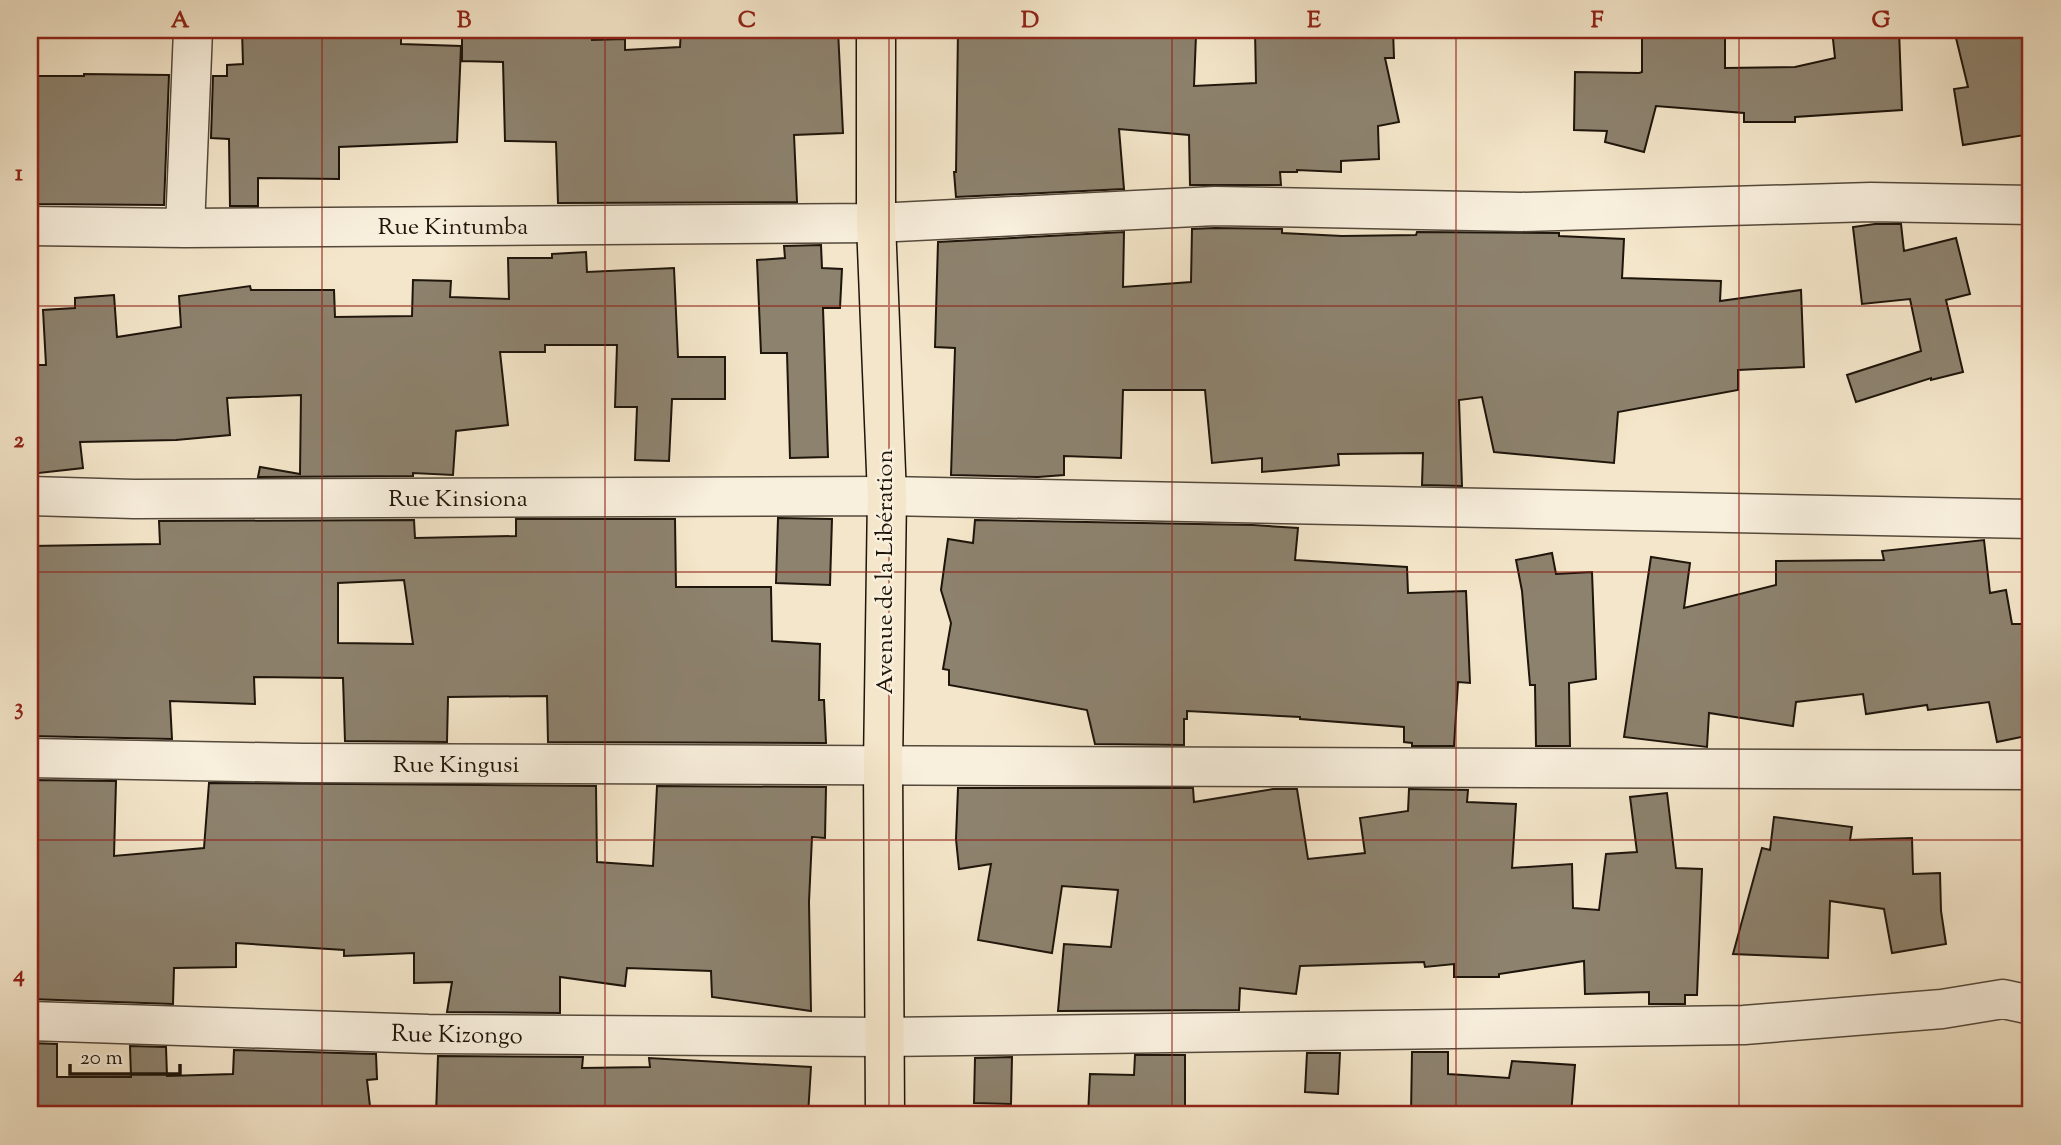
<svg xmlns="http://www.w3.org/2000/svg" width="2061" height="1145" viewBox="0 0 2061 1145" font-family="'Sorts Mill Goudy',serif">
	<rect width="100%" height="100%" fill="#f4e6ca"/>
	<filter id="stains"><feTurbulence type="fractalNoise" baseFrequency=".00286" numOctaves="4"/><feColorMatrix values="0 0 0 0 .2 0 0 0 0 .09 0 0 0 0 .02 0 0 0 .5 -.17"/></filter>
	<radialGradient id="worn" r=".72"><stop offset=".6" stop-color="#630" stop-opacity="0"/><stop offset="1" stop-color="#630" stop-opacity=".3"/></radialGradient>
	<path fill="#8d826e" stroke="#1e150b" stroke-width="2" fill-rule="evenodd" d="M242,30H401V44L461,46L457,142L339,147V179L258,178V206H230L229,139L211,138L213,76H227V65L243,64Z
		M592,30V40L625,39V50L680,47L681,30H838L843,133L794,135L797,202L558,203L556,142L505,141L503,62L462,61V32Z
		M958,30H1046V36L1158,32L1196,35L1194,86L1256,83L1255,30H1393L1394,58H1385L1399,122L1378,126L1379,159L1341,161V172L1297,170V172H1280L1281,185H1190L1189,135L1119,129L1124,189L956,197L954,172H956Z
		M1642,30H1725V68L1795,67L1835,58L1832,30H1899L1902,110L1795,117V122H1744V113L1656,106L1644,152L1605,142L1607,131L1574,130L1575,72L1639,73L1642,72Z
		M1991,30H2031V134L1963,145L1954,89L1968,87L1956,38Z
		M84,74L169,75L164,205L35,204L33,133H30V76H84Z
		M1875,224H1901L1904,251L1956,238L1970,294L1946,300L1963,372L1931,380V378L1856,402L1847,375L1921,351L1910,299L1862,304L1853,227Z
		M1215,228L1282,229V233L1342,236L1416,235L1417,232L1559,233V236L1624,239L1622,278L1721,281L1720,301L1801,290L1804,367L1738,370V390L1618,412L1614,463L1494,452L1482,397L1459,400L1462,486L1422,485L1423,453L1338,454L1339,465L1262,472V458L1212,463L1205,390H1123L1121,458L1064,456V475L1038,477L951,475L955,348L935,347L938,242L1124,232L1123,287L1191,282L1192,229Z
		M821,245L822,268L842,269L840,308H823L828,457L790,458L787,353H761L757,260L785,258L784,246Z
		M586,252L587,272L674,268L678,357H725V399H672L669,461L635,460L637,407H615L617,345H545V352H500L508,425L456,431L453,475L413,473V476L258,477L260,467L300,474L301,395L227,398L230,435L176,440L80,442L83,468L30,474V365H46L43,310L75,308V298L114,295L117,337L181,327L179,296L250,286L251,290H334L335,317L412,316L413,280L451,281L450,297L509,299L508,258H552V254Z
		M778,518L832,519L830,585L776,583Z
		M516,519H675L676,587H771L772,641L820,644L819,700H824L826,743L548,742L547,696L448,697L447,742L345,741L343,678L254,677L255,704L170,701L172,739L30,736V546L160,544L159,521L414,520L415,538L516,536ZM404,580L413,644L338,643V583Z
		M975,520L1253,525L1298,528L1295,560L1407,567L1408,593L1466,591L1470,683L1458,682L1454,746H1412V743L1404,742V727L1300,719V717L1187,711V719H1184V745L1095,744L1087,710L949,685V670L943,669L951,623L941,590L948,539L973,543Z
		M1984,540L1990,593L2006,590L2012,624H2031V735L1997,742L1989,702L1928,710L1927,705L1866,714L1863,694L1796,702L1793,726L1709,713L1707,747L1624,737L1651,557L1690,563L1684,608L1776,585V561L1884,560L1882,551Z
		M1552,553L1556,574L1592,572L1596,679L1569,683L1570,746H1536L1535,685H1530L1522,591L1516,560Z
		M30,780L116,781L114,856L204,848L209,783L596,786L597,862L653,866L657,786L826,787L825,838L812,837L809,902L811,1011L712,997L711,971L627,968L625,986L560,977V1013L447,1012L452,982L414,983V953L344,956V950L236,943V967L174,968L173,1004L30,999Z
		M958,788H1193L1194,802L1273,789H1297L1308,859L1365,853L1360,818L1408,811L1409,789L1468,790L1467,802L1516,804L1512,868L1572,864L1573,908L1599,910L1606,854L1637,852L1630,797L1667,793L1676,868L1702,869L1697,995H1685V1004H1649V992L1585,994L1584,961L1499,974V977H1454V964L1425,967L1424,962L1300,966L1296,994L1240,988L1239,1010L1058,1011L1064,944L1111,947L1118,890L1062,886L1052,953L978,940L991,864L959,869L956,839Z
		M1774,817L1852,827L1850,840L1912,838L1913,874L1940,873L1941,911L1946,944L1892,953L1884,909L1830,901L1828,958L1733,954L1762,848L1770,850Z
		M30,1043L57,1044V1077H131L130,1046L166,1047L167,1076L233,1074L234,1050L376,1054L377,1079L367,1080L371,1115H30Z
		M1412,1052H1448V1074L1509,1078L1512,1061L1575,1065L1571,1115H1411Z
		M1307,1053H1340L1338,1094L1305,1092Z
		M1135,1055H1185V1113L1124,1112V1115H1088L1090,1074L1134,1075Z
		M438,1056L583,1057L582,1068L650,1067L649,1058L811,1067L808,1115L682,1112L681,1115H436Z
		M1012,1057L1011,1104L974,1103L975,1058Z"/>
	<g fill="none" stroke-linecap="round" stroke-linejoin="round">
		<defs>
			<path id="minor" d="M30,226L185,228L876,223L1215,206L1521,212L1871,202L2031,205
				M185,228L193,30
				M30,496L134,499L887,496L2031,519
				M30,758L303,763L2031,770
				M30,1021L428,1034L884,1037L1744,1025L1942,1009L2003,999L2031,1005"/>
			<path id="trunk" d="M876,30V223L887,496L883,766L885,1115"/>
		</defs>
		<use href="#minor" stroke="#54493b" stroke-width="41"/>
		<use href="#trunk" stroke="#1e150b" stroke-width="41"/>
		<use href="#minor" stroke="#f8efdd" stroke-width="38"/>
		<use href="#trunk" stroke="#f4e6ca" stroke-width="38"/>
	</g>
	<path fill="none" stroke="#8f2418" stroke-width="2" stroke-opacity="0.55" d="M322,30V1115M605,30V1115M889,30V1115M1172,30V1115M1456,30V1115M1739,30V1115M30,306H2031M30,572H2031M30,840H2031"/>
	<g text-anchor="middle" stroke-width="5" stroke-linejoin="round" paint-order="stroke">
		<g font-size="24" fill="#1e150b" stroke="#f8efdd">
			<text x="453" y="234">Rue Kintumba</text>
			<text x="458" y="506">Rue Kinsiona</text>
			<text transform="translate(884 572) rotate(-90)" y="8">Avenue de la Libération</text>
			<text x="456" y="772">Rue Kingusi</text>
			<text transform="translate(457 1034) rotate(1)" y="8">Rue Kizongo</text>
		</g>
	</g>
	<rect width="2061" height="1145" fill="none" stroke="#f4e6ca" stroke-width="77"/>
	<path d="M70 1064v10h110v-10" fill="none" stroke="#1e150b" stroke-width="3.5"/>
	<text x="80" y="1064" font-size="21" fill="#1e150b" stroke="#f8efdd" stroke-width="5" paint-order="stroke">20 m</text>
	<rect x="38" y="38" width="1984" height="1068" fill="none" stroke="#8f2418" stroke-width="2.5"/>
	<g font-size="23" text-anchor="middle" font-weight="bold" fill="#8f2418">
		<text x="180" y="27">A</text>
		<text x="464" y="27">B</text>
		<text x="747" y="27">C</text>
		<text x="1030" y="27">D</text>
		<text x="1314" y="27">E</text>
		<text x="1597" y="27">F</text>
		<text x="1881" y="27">G</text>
		<text x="19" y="180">1</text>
		<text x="19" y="447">2</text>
		<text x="19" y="714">3</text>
		<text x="19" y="981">4</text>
	</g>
	<rect width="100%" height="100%" filter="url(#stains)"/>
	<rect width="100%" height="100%" fill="url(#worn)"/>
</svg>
